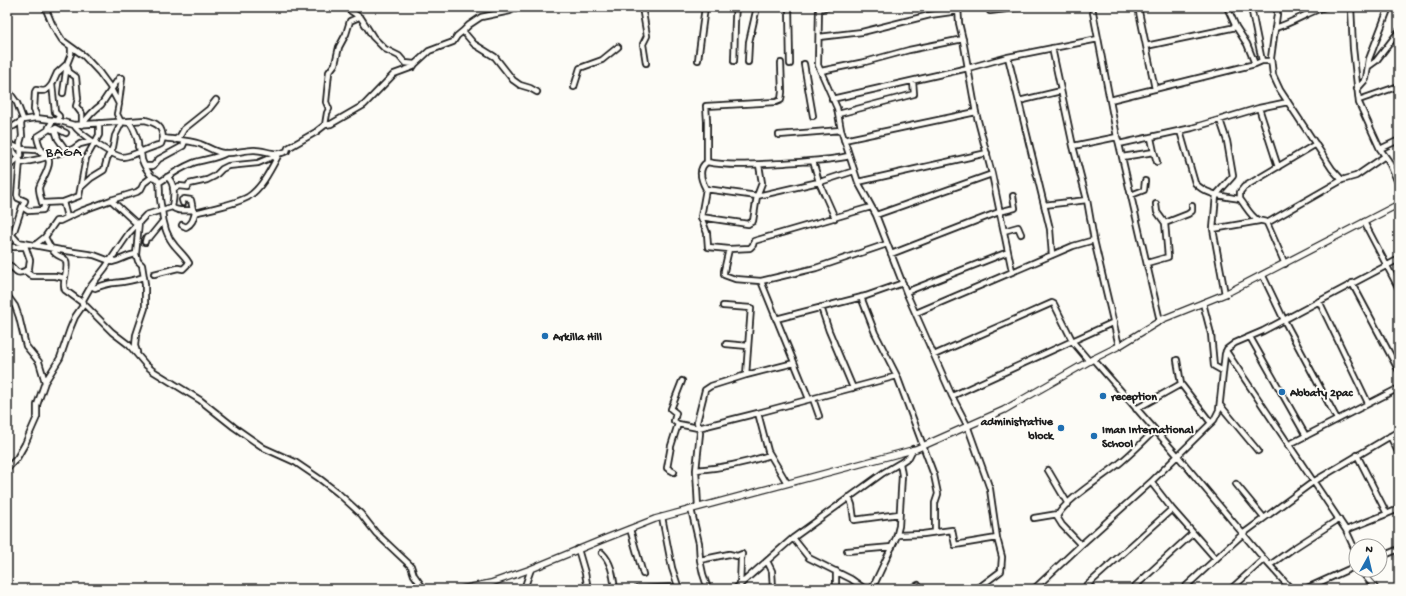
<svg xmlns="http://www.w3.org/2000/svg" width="1406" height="596" viewBox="0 0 1406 596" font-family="'Gochi Hand',sans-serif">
	<rect width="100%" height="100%" fill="#fdfcf7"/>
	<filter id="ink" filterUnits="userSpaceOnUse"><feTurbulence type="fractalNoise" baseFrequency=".025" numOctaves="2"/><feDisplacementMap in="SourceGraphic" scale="8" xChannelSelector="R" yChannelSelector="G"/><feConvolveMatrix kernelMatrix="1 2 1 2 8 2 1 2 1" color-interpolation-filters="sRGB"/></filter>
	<g filter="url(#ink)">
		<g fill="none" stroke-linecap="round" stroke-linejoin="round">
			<defs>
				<path id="minor" d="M45,7L52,24L62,40L84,56L99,72L110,87L119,104L117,114L120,120L122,122L130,123C134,129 139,140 138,147C142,151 141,155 142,160C144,166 148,172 152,177C162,179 159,188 160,197C160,201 161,205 162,210L146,215L129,233L105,268L91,286L83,300L84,304L112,332L129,345L146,365L153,371L200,400L234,427L264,448L295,462L320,479L338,493L361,514L376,533L411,566L414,575L424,589
					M345,7L361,18L373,37L385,49L399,56L405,63L415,64L429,51L453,42L457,36L463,31L469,25L481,17L510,11L518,7
					M642,7L647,36L643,44L646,63
					M789,7L790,64
					M819,7L818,65L837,108L841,130L858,182L876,215L906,292L952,396L967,425L990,489L997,538L1002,557L1001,571L977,589
					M958,7L959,23L963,40L976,113L992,174L1012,271
					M990,7V11L1023,7
					M1092,7L1117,137L1119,144L1160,321
					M1138,7L1155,89
					M1227,7L1236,27L1247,44L1255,64L1262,61
					M1251,7L1262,61H1271
					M1278,7L1271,58L1273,75L1280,90L1332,169L1342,180
					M1351,7L1353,48L1359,103L1380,149L1388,160L1399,185
					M819,9L828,7
					M1275,28C1293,23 1308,12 1325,7
					M463,31L474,44L495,57L513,80L520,85L530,88L537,92
					M819,37L862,32L930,15L958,11
					M1146,46L1236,27
					M1052,48L1073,146L1087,200L1094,240L1119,346
					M1008,57L1050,229L1052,255
					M698,60L705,7
					M734,61C735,43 734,25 736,7
					M748,62L749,42L757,7
					M781,63L782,92L781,100L776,102L706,106L707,121V162C733,167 758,164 784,163C806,161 828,161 849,156
					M804,64L813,116
					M1369,66L1376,61L1399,31
					M821,71L865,62L909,50L963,39
					M574,87L580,68L602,60L618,47
					M7,89L17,103L23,119L21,124L22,136L20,143L21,155L7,168
					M1357,89L1366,79L1369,59L1389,7
					M63,93L67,64L71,54V47
					M832,99L968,68L1008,57L1098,39
					M7,100L10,94
					M1110,100L1255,64
					M1359,100L1399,86
					M1019,101L1061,91
					M1259,108L1278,167
					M838,114L914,94L913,81
					M36,118V114L34,110L35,92L36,90C45,92 47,91 52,84
					M53,120L49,127L55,130L58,139L66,150
					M1220,120L1227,141L1233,176L1216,195L1213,229L1225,294
					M57,121L59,119V116L55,112L52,84L57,73L67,64L69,72L76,77L78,99L76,106L82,114V125
					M74,125C78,133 114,157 123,157C134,156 147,148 159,145L161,144L163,138
					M82,125C87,118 94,110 101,105L119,78H122L119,102
					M325,125L331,124L364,105L394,74L413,67L415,64
					M49,127L48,130L37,137C38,142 40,148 43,152C45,155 49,157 49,162C49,171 40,182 39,188C39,192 41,199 42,203L63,202
					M7,128L14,126L23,120L36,118L60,121L74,125L145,120C157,123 162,126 163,138C176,140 188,140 200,144C208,147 215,152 223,153C234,154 244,150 254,150C266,150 276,157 287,151L288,148L316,132L325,125L327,113L329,109L326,102L329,72L335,64L339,47L346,34L350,21L359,17
					M52,130L56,128L66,133
					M1180,131L1195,183C1207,196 1225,196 1240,199C1245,205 1251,217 1258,220C1262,222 1264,220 1267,223L1285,264
					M779,135L841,130
					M175,140L180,136L184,129L209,109L216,100
					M844,140L976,112
					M7,143L20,160L17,195L18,198L25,201L22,207L14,231L7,241
					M9,144L21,149L36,150L43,153
					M1119,144L1192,128L1259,108L1288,102
					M1073,146L1117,137
					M1380,149L1399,140
					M1154,152L1157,162
					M1122,157L1154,152L1151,138
					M813,161L819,182L835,218
					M20,163L40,159L73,149L80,144L92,141
					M145,166H153L159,159L183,146L185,141
					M167,177C176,183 174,197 172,207
					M160,182C170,175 181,168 193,163C204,159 216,159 226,153
					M858,182L987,153
					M81,187L91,178L104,170L107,159L113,147L115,136L122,122
					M706,189C701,180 697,169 707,162
					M1131,195L1144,190L1145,181
					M1240,199V192L1244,187L1316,144
					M111,200L137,224
					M183,203L182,200L184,199L191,200L193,210
					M1156,204L1157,212L1165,223
					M1044,205L1087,200
					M22,207L28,211L43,210L45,204
					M876,215L992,174
					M67,217L63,202L79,196L86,158L99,135V123
					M701,217L748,224L753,221L757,196L823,181L854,171
					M1364,222L1399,289
					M1267,223L1342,180L1356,176L1385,156
					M182,225L186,227C192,224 193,220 195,213
					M1213,229L1259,221
					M1004,231L1018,227L1021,234
					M11,234L18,242L60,250L94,255L110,261
					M145,242L146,238L150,237L163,221
					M24,243L30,260L29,268L25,271
					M35,245L45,237L56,221H60L81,211L111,200L137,192L141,189L144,183L152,177
					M7,247H24
					M729,249L708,247L707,233L701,217L706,189L757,196L762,183L759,165
					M891,254L999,212L1015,208L1013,196
					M112,259V262C121,260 128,255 136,254
					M1147,263L1168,257L1165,223L1188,214L1192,211V206
					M7,264C16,267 14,276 25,271L32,276H55L65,278
					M154,274L178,268L183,269L189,263C185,256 180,252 175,246C166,236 163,223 162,210L172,207C177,212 186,210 193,210L195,213C209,209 236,204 248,197C262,188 271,169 279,154L258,163L228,166L222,169L215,176L207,180L189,184L188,187L179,186L173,189
					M1263,276L1284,320L1337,419
					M761,281L735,279L724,275V271L729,249L750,248L753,245L754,241L871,207
					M1352,283L1399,371
					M91,286L95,288C101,286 108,283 114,283C125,282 133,281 143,277
					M906,292L1008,252
					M7,295L15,306L19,317L26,346L39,362L45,382
					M861,297L875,333L897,376L934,475L938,494L935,503V532
					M1319,301L1368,403
					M1203,303L1211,334L1214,366L1223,371
					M723,306L751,308L746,375
					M821,307L829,331L853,388
					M916,313L1073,246L1094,240
					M776,319L866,296L903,283
					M1250,337L1306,436
					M726,344L748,346
					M1226,351L1346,530L1356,552
					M137,352L135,346L136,335L145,308V284L142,265L138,261L136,254L139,222
					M934,355L1052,303L1054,304L1073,342L1089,361
					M1093,359L1177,455L1264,559L1291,589
					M1177,360L1181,384L1211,423
					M952,396L1114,322
					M809,399L761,281L816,268L887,244
					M813,399L819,416
					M1220,405L1258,451
					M1136,409L1181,384
					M678,424L674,421L676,413L671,409L682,381
					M1390,436L1399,454
					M1288,445L1399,388
					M1357,455L1387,514
					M7,469L17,458L25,444L37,417V405L45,382L60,358L70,329L75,317L84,304L65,290C61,282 69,271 66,261C65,257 59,257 56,254C51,250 48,243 45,237
					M696,470C722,468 746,463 770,455
					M1048,470L1068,504
					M674,472L667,468L671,446L678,424L698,428L758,413
					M1151,482L1172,509L1216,559
					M787,483L768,451L758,413L897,376
					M1236,484L1264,518
					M849,497L852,505L854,520L899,514
					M698,507L696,470L700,433L697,422L705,390L711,386L746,375L794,363
					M691,509L699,543L700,560L729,554L737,556L742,554L741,559L740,586
					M662,517L672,568L679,589
					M1034,518L1058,514
					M630,529L643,574
					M1346,530L1399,509
					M897,535L923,534L952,530L955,545L997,538
					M793,538L809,558L851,579L865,589
					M1081,545L1062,525L1057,517C1063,501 1106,475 1121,462C1133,452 1144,441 1155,430
					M578,549L585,573L588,589
					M847,551L892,547
					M602,553C612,563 613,576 615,589
					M1380,557L1399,549
					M700,560L703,574L708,589
					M767,561L772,571L773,589
					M1270,565L1291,550L1339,519
					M1360,570L1376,589
					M836,571V589
					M524,589L531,569
					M637,589L679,587
					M735,589L793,538L883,473L900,463L909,457L913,449
					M872,589L896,538L899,526L902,475L900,463
					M911,589L918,585
					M1034,589L1081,545L1151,482L1214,420L1219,410L1225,354L1227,349L1235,343L1263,331L1399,259
					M1083,589L1172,509
					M1132,589L1193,533
					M1183,589L1244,533L1313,482L1399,431
					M1231,589L1264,559
					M1305,589L1356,566"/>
				<path id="tertiary" d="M462,589L491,583L531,569L604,539L655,519L916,449L1004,410L1093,359L1119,346L1163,319L1225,294L1399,204"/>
			</defs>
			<use href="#minor" stroke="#1c1c1c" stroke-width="8"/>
			<use href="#tertiary" stroke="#1c1c1c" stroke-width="8"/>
			<use href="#minor" stroke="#fdfcf7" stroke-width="4.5"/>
			<use href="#tertiary" stroke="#fdfcf7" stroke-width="5.5"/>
		</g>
	</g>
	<g fill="#1f6fb2" stroke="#fdfcf7" stroke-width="1.5">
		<circle cx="545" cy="336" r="4"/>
		<circle cx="1282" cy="392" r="4"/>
		<circle cx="1103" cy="396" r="4"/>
		<circle cx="1061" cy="428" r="4"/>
		<circle cx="1094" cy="436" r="4"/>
	</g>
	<g text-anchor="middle" stroke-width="4" stroke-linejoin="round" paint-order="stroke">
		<g font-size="12" font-weight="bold" fill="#1c1c1c" stroke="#fdfcf7" text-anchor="start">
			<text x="553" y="340">Arkilla Hill</text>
			<text x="1290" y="396">Abbaty 2pac</text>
			<text x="1111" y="400">reception</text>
			<text x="1053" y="425" text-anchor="end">administrative<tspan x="1053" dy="14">block</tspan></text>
			<text x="1102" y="433">Iman International<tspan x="1102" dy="14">School</tspan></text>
		</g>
		<g font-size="14" letter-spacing="1" fill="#1c1c1c" stroke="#fdfcf7">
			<text x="64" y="156">BAGA</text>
		</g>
	</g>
	<rect width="1406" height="596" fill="none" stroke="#fdfcf7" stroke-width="24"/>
	<rect x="12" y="12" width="1382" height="572" fill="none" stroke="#1c1c1c" stroke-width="1.5" filter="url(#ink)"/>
	<g transform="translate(1368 558) rotate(8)"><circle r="19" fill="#fdfcf7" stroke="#a3a29f"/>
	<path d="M0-3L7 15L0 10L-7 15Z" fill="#1f6fb2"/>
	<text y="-6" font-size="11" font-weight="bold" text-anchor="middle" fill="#1c1c1c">N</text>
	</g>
</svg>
